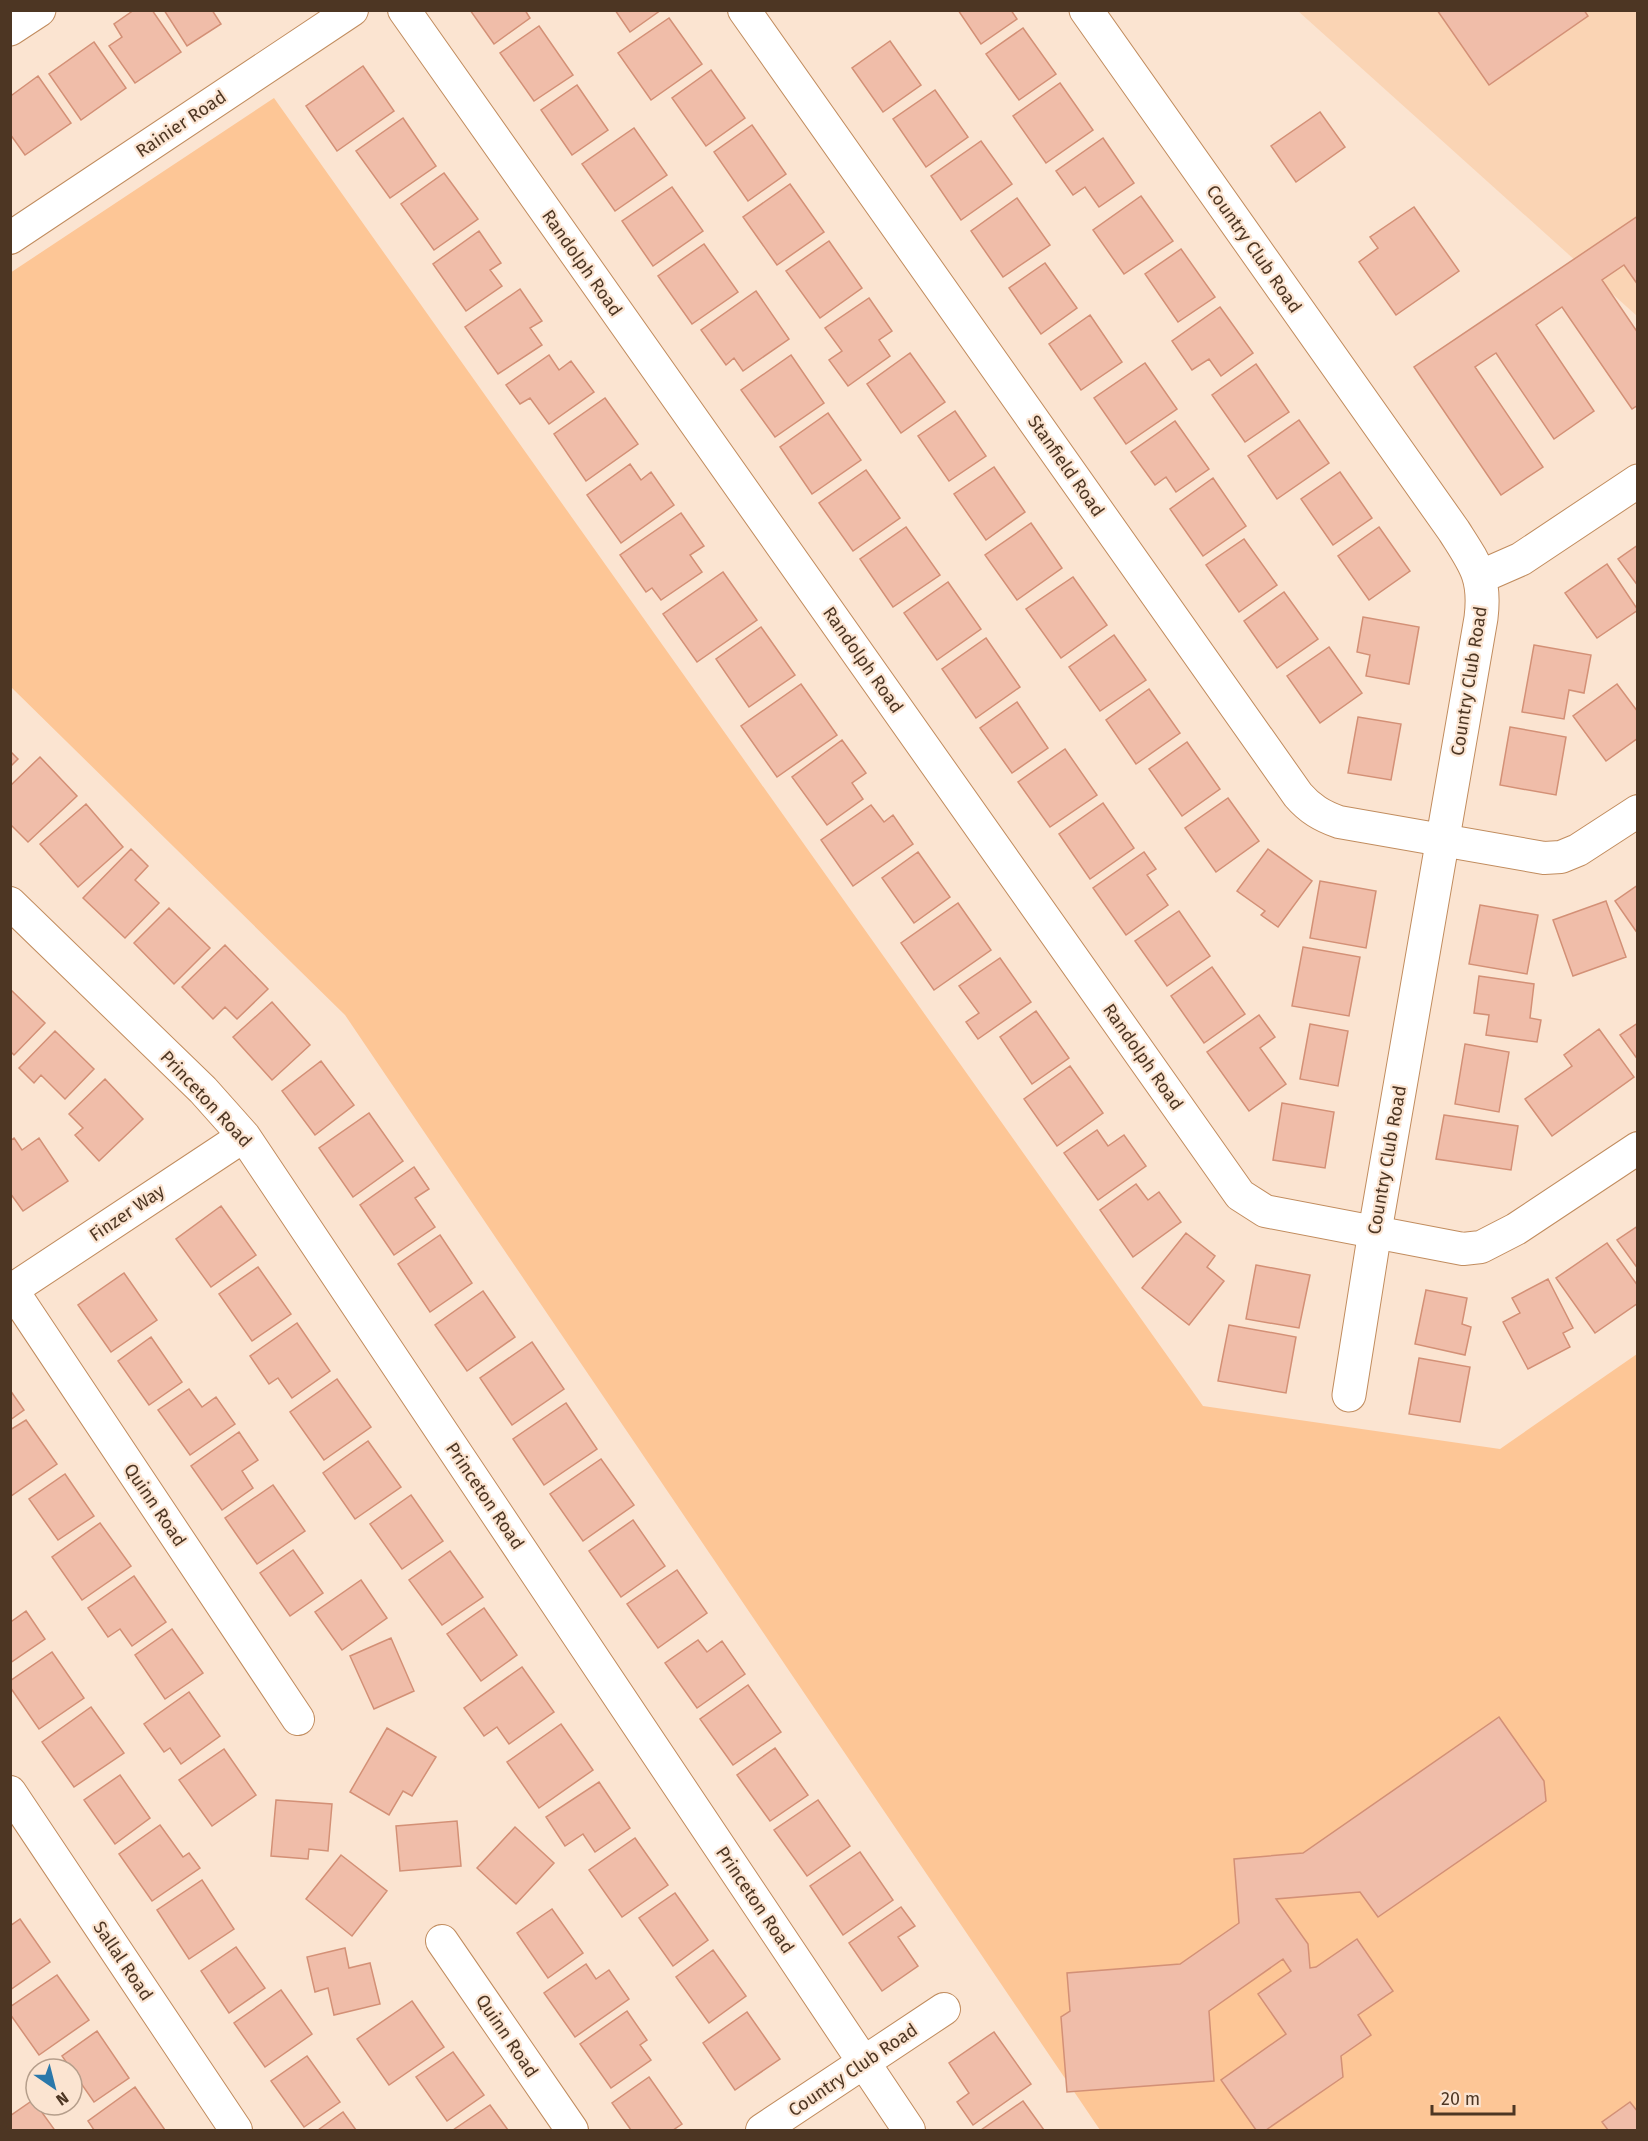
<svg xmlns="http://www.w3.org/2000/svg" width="1648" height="2141" viewBox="0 0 1648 2141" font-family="'Fira Sans',sans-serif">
	<rect width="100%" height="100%" fill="#fbe4d1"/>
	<path fill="#fad4b4" d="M1298,11H1637V316Z"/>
	<path fill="#fdc696" d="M274,98L1203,1406L1500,1449L1637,1354V2130H1100L345,1015L11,687L10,273Z"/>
	<path fill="#f0bda9" stroke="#d39076" stroke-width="1.5" d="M134,10H152L181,52L135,83L109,46L122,37L114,24Z
		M164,10H212L221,24L187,46Z
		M470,10H525L530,18L494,44Z
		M615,10H661L630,32Z
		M958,10H1011L1017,19L981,44Z
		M1437,10H1584L1588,16L1489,85Z
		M669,18L702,64L651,100L618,53Z
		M539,26L573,75L534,101L500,53Z
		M1023,28L1056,74L1019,100L986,54Z
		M890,41L921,85L883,112L852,68Z
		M94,42L126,88L81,120L49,74Z
		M363,66L394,111L337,151L306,106Z
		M711,70L745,118L706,146L672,98Z
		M38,76L71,123L25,155L10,134V92L12,95Z
		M1060,83L1093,130L1046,163L1013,116Z
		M577,85L608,130L572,155L541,110Z
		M935,90L968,137L926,167L893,119Z
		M1320,112L1345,147L1296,182L1271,146Z
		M403,118L436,166L390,198L356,151Z
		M752,125L786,174L748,201L714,152Z
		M634,128L667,175L615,211L582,164Z
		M1103,138L1134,183L1099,207L1085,187L1073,195L1056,171Z
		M981,141L1012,184L961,220L931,176Z
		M444,173L478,219L434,250L401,204Z
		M790,184L824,232L777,265L743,217Z
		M672,187L703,231L653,266L622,221Z
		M1141,196L1173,241L1124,274L1093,230Z
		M1017,198L1050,245L1003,277L971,231Z
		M1414,207L1459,271L1396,315L1359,262L1378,248L1370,237Z
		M1638,216V285L1624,265L1602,280L1638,333V405L1632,409L1562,307L1536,325L1594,411L1554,439L1496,353L1475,367L1543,467L1501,495L1414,367Z
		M479,231L501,263L490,270L502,286L466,311L433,264Z
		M829,241L862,288L820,318L786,271Z
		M704,244L738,292L692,324L658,276Z
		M1181,249L1215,297L1178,322L1145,274Z
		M1045,263L1077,308L1041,334L1009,288Z
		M520,289L542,321L530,328L542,345L498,374L465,327Z
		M756,291L789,339L743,371L734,358L726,365L701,330Z
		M869,298L892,331L879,340L890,356L848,386L829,360L842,351L825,328Z
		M1220,307L1253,353L1221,376L1209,359L1192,370L1172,341Z
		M1090,315L1122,362L1081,390L1049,344Z
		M910,353L945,402L901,433L867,384Z
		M549,355L559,370L571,361L594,392L549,424L530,398L520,404L506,385Z
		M791,355L824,403L775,437L741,390Z
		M1145,363L1177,409L1126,444L1094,398Z
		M1256,364L1289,412L1245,442L1212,395Z
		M605,398L638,444L586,481L554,434Z
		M955,411L986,456L949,481L918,436Z
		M828,413L861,460L812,494L780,447Z
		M1299,420L1329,463L1277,499L1248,456Z
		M1175,421L1209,469L1176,492L1166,477L1155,485L1131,452Z
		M630,464L641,480L651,472L674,505L621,543L587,495Z
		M994,467L1025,512L986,540L954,494Z
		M866,470L900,518L853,551L819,503Z
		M1340,472L1372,518L1333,545L1301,499Z
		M1213,478L1246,526L1203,556L1170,509Z
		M681,513L704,546L690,555L702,572L661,600L652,588L646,592L620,555Z
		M1031,523L1062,568L1017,600L985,555Z
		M906,527L940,575L893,607L860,559Z
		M1379,527L1410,571L1369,600L1338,556Z
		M1244,539L1277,585L1239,612L1206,565Z
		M1638,545V586L1618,559Z
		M1607,564L1638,610L1597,638L1565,593Z
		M723,572L757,620L697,662L663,614Z
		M1073,577L1107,625L1061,658L1026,609Z
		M948,582L981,629L937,660L904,613Z
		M1284,592L1318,639L1277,668L1244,621Z
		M1363,617L1419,627L1409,684L1366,676L1370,655L1357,652Z
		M761,627L795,675L749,707L716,659Z
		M1114,635L1146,680L1100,711L1069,667Z
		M986,638L1020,687L976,718L942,669Z
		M1534,645L1591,655L1584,693L1569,690L1564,719L1522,712Z
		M1329,647L1362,693L1320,723L1287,676Z
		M801,684L837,735L777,777L741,726Z
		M1617,684L1638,712V738L1606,761L1573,716Z
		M1149,689L1180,733L1136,764L1106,720Z
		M1017,702L1048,748L1012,773L980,728Z
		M1358,717L1401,724L1391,780L1348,773Z
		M1510,727L1566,737L1556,795L1500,785Z
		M842,740L866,773L852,783L863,799L827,825L792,777Z
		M1187,742L1220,789L1182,816L1149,769Z
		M1065,749L1097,795L1050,827L1018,782Z
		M10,751L18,759L10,767Z
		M40,757L77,796L28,842L10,824V786Z
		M1228,798L1259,841L1216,872L1185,828Z
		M1103,803L1134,848L1090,879L1059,834Z
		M86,804L123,847L78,887L40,844Z
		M871,805L884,822L893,815L913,844L853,886L821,840Z
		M131,849L148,866L135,880L159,903L125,938L83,898Z
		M1268,849L1312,881L1278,927L1261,915L1265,911L1237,891Z
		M918,852L950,897L914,923L882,878Z
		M1144,852L1156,869L1147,875L1168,905L1126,935L1093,888Z
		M1320,881L1376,891L1366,948L1310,938Z
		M1638,885V934L1615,901Z
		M1606,901L1626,957L1573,976L1553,920Z
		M958,903L991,950L934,990L901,943Z
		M1480,905L1538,915L1527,974L1469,964Z
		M169,908L210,948L174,984L134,943Z
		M1179,911L1210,956L1167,986L1135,941Z
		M225,945L268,989L237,1019L225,1007L213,1019L182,987Z
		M1303,947L1360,957L1349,1016L1292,1006Z
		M1000,958L1031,1002L978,1039L966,1022L979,1013L959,986Z
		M1212,967L1245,1014L1204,1043L1171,996Z
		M1479,976L1534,984L1530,1018L1541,1020L1537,1042L1486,1035L1489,1015L1474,1013Z
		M10,989L45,1023L14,1055L10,1051Z
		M272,1002L310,1045L272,1080L233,1037Z
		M1036,1011L1069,1058L1032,1084L1000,1037Z
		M1259,1015L1275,1037L1260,1048L1286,1084L1249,1111L1207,1052Z
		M1638,1023V1060L1620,1035Z
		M1310,1024L1348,1031L1338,1086L1300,1079Z
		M1599,1029L1634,1077L1552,1136L1525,1099L1572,1066L1564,1055Z
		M55,1031L94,1069L65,1099L41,1075L34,1083L19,1068Z
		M1465,1044L1509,1052L1499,1112L1455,1104Z
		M321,1061L354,1105L315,1135L282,1091Z
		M1070,1066L1103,1113L1057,1146L1024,1099Z
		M105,1079L143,1119L99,1161L75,1135L83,1128L69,1114Z
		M1282,1103L1334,1112L1325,1168L1273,1160Z
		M369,1113L403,1161L353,1197L319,1148Z
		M1444,1115L1518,1126L1511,1170L1436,1159Z
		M1097,1130L1108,1146L1124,1135L1146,1166L1098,1200L1064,1153Z
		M14,1138L22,1150L39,1138L68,1181L23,1211L10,1193V1141Z
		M414,1167L429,1189L415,1198L435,1227L394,1255L360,1205Z
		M1136,1184L1148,1200L1159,1192L1181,1222L1133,1257L1100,1210Z
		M221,1206L256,1255L211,1287L176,1239Z
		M1638,1226V1269L1617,1240Z
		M1186,1233L1215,1256L1207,1267L1224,1281L1189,1325L1142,1288Z
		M440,1235L472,1283L430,1312L398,1264Z
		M1607,1243L1638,1286V1303L1595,1333L1556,1278Z
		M1256,1265L1310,1275L1299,1328L1246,1319Z
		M258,1267L291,1314L252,1341L219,1294Z
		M124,1273L157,1320L111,1352L78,1305Z
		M1548,1279L1573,1328L1563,1333L1570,1347L1528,1369L1503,1322L1520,1313L1512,1298Z
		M1426,1290L1467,1298L1462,1324L1471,1327L1465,1355L1415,1344Z
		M483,1291L515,1337L467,1371L435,1325Z
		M297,1323L330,1371L292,1398L278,1378L269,1384L250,1356Z
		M1229,1325L1296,1337L1286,1393L1218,1381Z
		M151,1337L182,1382L149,1405L118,1361Z
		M532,1342L564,1389L512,1425L480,1378Z
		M1419,1358L1470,1367L1460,1422L1409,1414Z
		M337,1379L371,1427L324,1460L290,1412Z
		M189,1389L202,1407L216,1397L235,1424L190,1455L158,1410Z
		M10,1390L24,1410L10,1420Z
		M566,1403L597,1449L544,1485L513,1439Z
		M26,1420L57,1464L11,1496L10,1430Z
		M239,1432L258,1460L242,1471L253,1488L222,1510L191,1466Z
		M368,1441L401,1487L355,1519L323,1473Z
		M601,1459L634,1505L583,1541L550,1494Z
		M65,1474L94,1516L58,1540L29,1499Z
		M273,1485L305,1531L257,1564L225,1518Z
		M411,1495L443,1541L402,1569L370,1524Z
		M633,1520L665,1566L621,1597L589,1551Z
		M100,1523L131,1566L82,1600L52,1557Z
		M293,1550L323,1593L290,1616L260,1573Z
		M450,1551L483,1597L442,1625L409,1580Z
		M677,1570L707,1613L658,1648L627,1604Z
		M134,1576L166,1622L132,1646L120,1629L108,1637L88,1608Z
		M361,1580L387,1618L342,1650L315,1612Z
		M484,1608L517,1655L481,1681L447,1634Z
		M26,1611L45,1639L10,1663V1619L12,1621Z
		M172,1629L203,1673L165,1699L135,1655Z
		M391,1638L414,1691L374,1709L350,1656Z
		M698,1640L707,1652L722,1641L745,1674L697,1708L665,1663Z
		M52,1652L84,1698L39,1729L10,1687V1681Z
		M522,1667L554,1712L509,1744L497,1727L484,1736L464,1708Z
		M748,1685L781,1732L733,1765L700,1719Z
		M189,1692L220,1736L181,1764L170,1748L164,1752L144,1724Z
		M91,1707L124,1753L74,1787L42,1742Z
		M1499,1717L1544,1781L1546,1801L1378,1917L1360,1892L1276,1899L1308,1944L1310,1968L1316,1967L1357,1939L1393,1991L1358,2015L1371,2035L1341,2056L1343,2077L1266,2130H1256L1221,2080L1286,2034L1258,1994L1291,1971L1283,1959L1209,2011L1214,2081L1067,2092L1061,2017L1070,2011L1067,1973L1180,1964L1239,1923L1234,1859L1303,1853Z
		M561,1724L593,1770L539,1808L507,1762Z
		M387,1728L436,1757L412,1796L403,1791L389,1815L350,1792Z
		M775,1748L808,1795L770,1821L737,1775Z
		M224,1749L256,1795L212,1826L179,1780Z
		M120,1775L150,1818L115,1844L84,1800Z
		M599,1782L630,1828L595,1852L583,1834L565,1846L546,1817Z
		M276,1800L332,1804L328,1851L309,1849L308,1859L271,1856Z
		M818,1800L850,1846L807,1876L774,1830Z
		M457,1821L461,1866L400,1871L396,1826Z
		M160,1825L183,1857L189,1853L200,1868L152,1901L119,1854Z
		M515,1827L554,1863L516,1904L477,1868Z
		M635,1838L668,1885L622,1917L589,1870Z
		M860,1852L893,1900L843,1935L810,1886Z
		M341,1855L387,1891L352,1936L306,1899Z
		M202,1880L234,1929L189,1959L157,1910Z
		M675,1893L708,1940L673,1966L639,1918Z
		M901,1907L915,1926L898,1937L918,1966L882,1991L849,1943Z
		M552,1909L583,1953L548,1978L517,1933Z
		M20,1919L50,1962L10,1990V1926Z
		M236,1947L265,1988L229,2013L201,1971Z
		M345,1948L349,1968L370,1963L380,2004L334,2015L328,1988L315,1992L307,1957Z
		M713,1950L746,1996L709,2023L676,1977Z
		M586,1964L596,1979L609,1970L629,1999L575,2037L544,1993Z
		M57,1975L89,2020L39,2055L10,2014V2007Z
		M281,1990L312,2034L265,2067L234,2023Z
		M412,2001L444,2047L389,2085L357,2039Z
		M627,2011L647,2040L640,2045L651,2060L611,2088L580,2044Z
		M747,2012L780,2059L735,2090L703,2043Z
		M97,2031L129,2078L94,2102L62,2056Z
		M994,2032L1031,2084L973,2125L957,2102L969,2093L949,2063Z
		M453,2052L484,2095L447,2121L416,2077Z
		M307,2056L340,2102L304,2127L271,2081Z
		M649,2077L682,2124L673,2130H631L612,2103Z
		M135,2087L165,2130H94L88,2121Z
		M33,2100L54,2129L51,2130H10V2116Z
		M1023,2101L1044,2130H981Z
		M1630,2102L1638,2112V2130H1608L1602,2122Z
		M490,2105L508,2130H453Z
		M343,2112L356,2130H318Z"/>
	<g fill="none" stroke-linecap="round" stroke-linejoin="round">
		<defs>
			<path id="minor" d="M404,10L1240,1195L1265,1211L1463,1249L1481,1247L1516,1229L1638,1148
				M744,10L1298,795C1310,809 1322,816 1339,822L1544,858L1561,857L1578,850L1638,811
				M10,238L352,10
				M10,903L203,1090L244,1136L909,2130
				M12,1290L298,1719
				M10,1291L244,1136
				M10,1792L236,2130
				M442,1941L572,2130
				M762,2130L944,2009"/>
			<path id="tertiary" d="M1086,10L1454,531C1475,564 1486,577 1481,618L1375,1231L1349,1395
				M1480,577L1521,559L1638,481"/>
			<path id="primary" d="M10,29L39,10"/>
		</defs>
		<use href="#minor" stroke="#c18c5e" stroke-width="34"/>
		<use href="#tertiary" stroke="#c18c5e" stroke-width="35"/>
		<use href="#primary" stroke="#c18c5e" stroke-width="35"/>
		<use href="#minor" stroke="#fff" stroke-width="32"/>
		<use href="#tertiary" stroke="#fff" stroke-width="33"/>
		<use href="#primary" stroke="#fff" stroke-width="33"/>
	</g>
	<g text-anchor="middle" stroke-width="4.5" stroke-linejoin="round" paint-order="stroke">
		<g font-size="18" fill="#4d3623" stroke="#fbe4d1">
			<text transform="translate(181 124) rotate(-34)" y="6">Rainier Road</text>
			<text transform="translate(1254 249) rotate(55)" y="6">Country Club Road</text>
			<text transform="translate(582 263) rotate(55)" y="6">Randolph Road</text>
			<text transform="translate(1066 466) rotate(55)" y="6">Stanfield Road</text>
			<text transform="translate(863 660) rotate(55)" y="6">Randolph Road</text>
			<text transform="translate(1469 681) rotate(-81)" y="6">Country Club Road</text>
			<text transform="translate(1143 1057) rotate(55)" y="6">Randolph Road</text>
			<text transform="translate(206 1099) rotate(47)" y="6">Princeton Road</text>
			<text transform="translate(1387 1160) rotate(-80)" y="6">Country Club Road</text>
			<text transform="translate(127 1213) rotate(-34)" y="6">Finzer Way</text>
			<text transform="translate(485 1496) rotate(56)" y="6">Princeton Road</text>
			<text transform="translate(155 1505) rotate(56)" y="6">Quinn Road</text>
			<text transform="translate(755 1900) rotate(56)" y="6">Princeton Road</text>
			<text transform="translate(123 1961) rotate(56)" y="6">Sallal Road</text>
			<text transform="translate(507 2036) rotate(56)" y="6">Quinn Road</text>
			<text transform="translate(853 2070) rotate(-34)" y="6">Country Club Road</text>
		</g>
	</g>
	<rect width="1648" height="2141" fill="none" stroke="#4d3623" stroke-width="24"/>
	<g transform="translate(54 2087) rotate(145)"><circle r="28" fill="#fbe4d1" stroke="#b59e8b" stroke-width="1.5"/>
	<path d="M0-4.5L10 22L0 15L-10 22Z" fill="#2b78aa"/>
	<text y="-9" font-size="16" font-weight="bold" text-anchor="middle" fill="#4d3623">N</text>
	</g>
	<path d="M1432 2105v9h82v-9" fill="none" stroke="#4d3623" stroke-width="3"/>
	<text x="1441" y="2105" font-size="18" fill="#4d3623" stroke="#fbe4d1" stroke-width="4.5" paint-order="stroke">20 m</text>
</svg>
